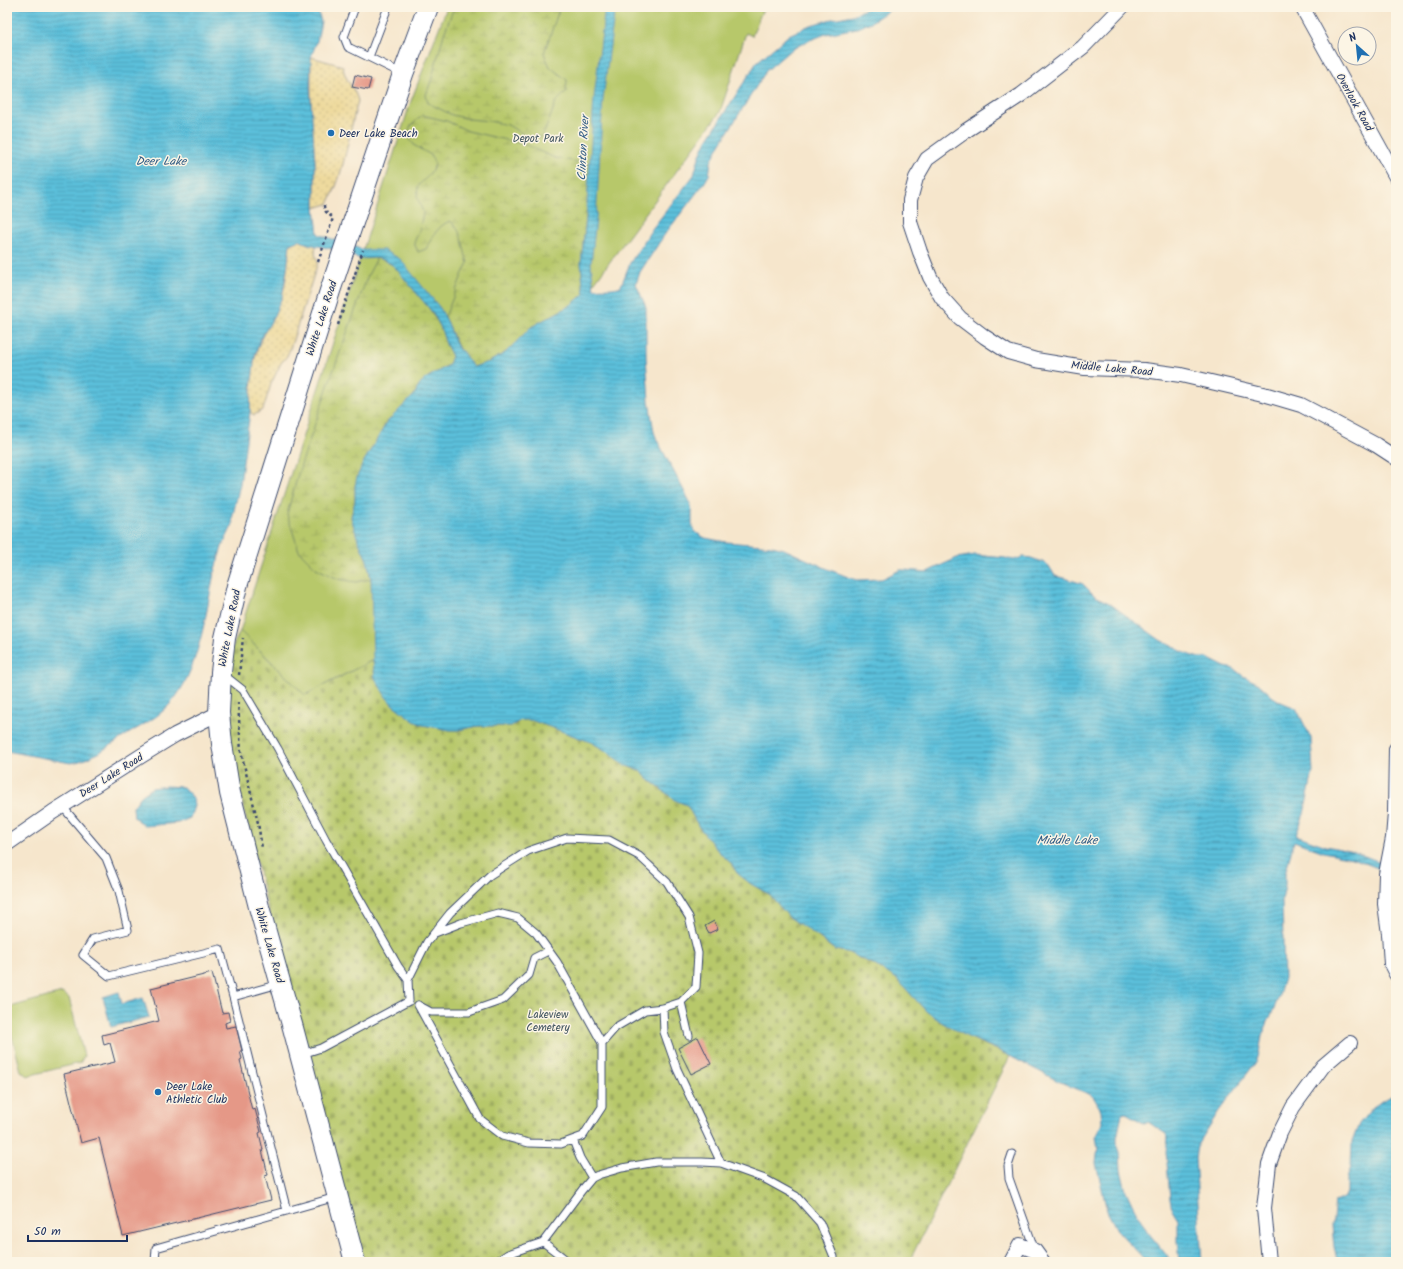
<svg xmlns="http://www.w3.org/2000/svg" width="1403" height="1269" viewBox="0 0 1403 1269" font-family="Kalam,sans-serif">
	<defs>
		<pattern id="wetland-marsh" width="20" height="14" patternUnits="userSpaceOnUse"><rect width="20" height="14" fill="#b7c86b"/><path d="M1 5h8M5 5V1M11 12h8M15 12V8" fill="none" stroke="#9dac5f"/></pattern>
		<pattern id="sand-dots" width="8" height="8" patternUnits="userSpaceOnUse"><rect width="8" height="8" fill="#eeda9e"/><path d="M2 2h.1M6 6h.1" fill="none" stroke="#ccbb8a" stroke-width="1.8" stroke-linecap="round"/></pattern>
		<pattern id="cemetery-stones" width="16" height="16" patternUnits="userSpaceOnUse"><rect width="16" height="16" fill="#b7c86b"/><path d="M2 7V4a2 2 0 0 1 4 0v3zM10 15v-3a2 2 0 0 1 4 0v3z" fill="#9dac5f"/></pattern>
		<pattern id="water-rules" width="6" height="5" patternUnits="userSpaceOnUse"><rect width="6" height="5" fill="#5cc0db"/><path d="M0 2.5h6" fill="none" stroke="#4b9cb5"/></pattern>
	</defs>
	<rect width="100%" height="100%" fill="#fcf5e5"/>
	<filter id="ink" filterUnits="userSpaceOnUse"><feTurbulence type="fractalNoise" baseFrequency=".025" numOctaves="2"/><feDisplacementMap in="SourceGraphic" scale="8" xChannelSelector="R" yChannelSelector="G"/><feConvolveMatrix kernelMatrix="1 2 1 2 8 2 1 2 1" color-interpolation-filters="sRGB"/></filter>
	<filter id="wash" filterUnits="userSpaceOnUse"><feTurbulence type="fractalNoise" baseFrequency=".012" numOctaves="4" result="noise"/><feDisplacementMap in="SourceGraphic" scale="16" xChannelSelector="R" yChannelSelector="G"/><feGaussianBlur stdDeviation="0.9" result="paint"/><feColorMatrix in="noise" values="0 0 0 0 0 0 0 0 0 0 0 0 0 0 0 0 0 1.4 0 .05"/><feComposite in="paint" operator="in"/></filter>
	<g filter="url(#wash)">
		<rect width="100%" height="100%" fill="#f6e6cc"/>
		<path fill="#b7c86b" stroke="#697c64" d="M447,7H770L762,11L752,36L746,33L720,112L595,282L373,660L305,695L240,631L411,101Z
			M62,993L69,998L84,1056L80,1063L27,1076L21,1071L7,1017V1011L10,1007Z"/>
		<path fill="url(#wetland-marsh)" stroke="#697c64" d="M454,7H560L544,53L550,67L567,80L566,92L556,102L545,131L541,137L526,136L508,125L489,121L469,119L452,115L428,103L426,95L431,81L444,34Z
			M422,115L447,121L468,131L527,145L541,152L555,158L590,164L586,218L581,263L584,294L571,305L531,327L505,353L489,362L473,367C457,352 454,335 445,317L463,273L468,263C463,249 463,230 450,221C437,226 432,238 426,249L418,252L414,243L420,228L423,212L417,197L418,186L428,176L435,165L431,155L415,146L408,137L410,127Z
			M377,258L384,260L394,266L429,308L440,326L446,344L452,356L449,365L428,377L419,386L414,395L387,422L363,463L355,486V501L351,517L358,540L367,560L371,579L356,582L338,579L316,568L299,551L287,514L299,471L331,377L368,275Z"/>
		<path fill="url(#sand-dots)" stroke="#84847e" d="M311,57L343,66C344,80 355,88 358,101C348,135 345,173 328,204L315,208V162L311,109Z
			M299,240L308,244L316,245L315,254L318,262L290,349L287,356L281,363L271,384L263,410L254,415L250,412C251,387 251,361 262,337C268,323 278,310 282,295C288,279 287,261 290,244Z"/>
		<path fill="url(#cemetery-stones)" stroke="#697c64" d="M240,631L305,695L373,660L375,678L392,704L414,721L423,725L450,730H458L478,726H511L521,720H531L591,742L608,752L624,765L641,771L647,778L675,800L687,805L699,827L719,852L732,864L737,873L751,884L769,894L775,900L829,946L835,950L847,952L873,964L897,979L926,1011L943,1023L966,1036L1010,1056L909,1262H363L269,913L230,753L226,695L229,654Z"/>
		<path fill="url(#water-rules)" stroke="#3c789c" d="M7,7H317L321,22L317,41L311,57L310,88L315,162V208L318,234L364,250H384L400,259L440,308L448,323L454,340L459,350L462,351L473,367L489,362L505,353L531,327L571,305L584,294L581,263L586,218L594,98L605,7H615L603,99L596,219L591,264L594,289C603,287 612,290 621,286L630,263L652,229L694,175L699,157L707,140L757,62L789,35L808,26L828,20L853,15L870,7H894L871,22L857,28L826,34L805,42L788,52L766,71L719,146L711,162L709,175L705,182L665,234L640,272L636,284L646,307V357L649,401L654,432L657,440L690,502L692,512V525L695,532L705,538L726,542L772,546L784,549L830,570L856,580L882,579L900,570H906L927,572L957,558L975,555L1005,558L1014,560L1023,557L1031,558L1045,563L1049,566L1055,576L1068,579L1083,584L1095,596L1109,603L1160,640L1187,654L1199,658H1207L1225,667L1234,669L1243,676L1259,684L1273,697L1281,702L1296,708L1311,738L1313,772L1304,814L1296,835L1326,846L1354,852L1396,868V875L1352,858L1324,852L1294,841L1285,874V886L1282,900L1284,978L1278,999L1262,1036L1259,1053L1256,1062L1219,1111L1197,1146L1195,1158L1202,1262H1180L1178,1241V1220L1172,1210L1170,1199L1166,1151L1168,1138L1166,1134L1148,1122L1145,1124L1126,1113L1122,1114L1117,1138V1144L1120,1152L1121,1170L1126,1191L1132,1204L1147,1231L1172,1262H1147L1117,1230L1107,1211L1096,1163L1098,1148L1096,1137L1102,1123L1101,1110L1094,1098L1091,1095L1058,1081L996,1049L966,1036L943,1023L926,1011L897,979L873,964L847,952L835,950L820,938L789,917L769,894L751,884L737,873L732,864L719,852L699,827L687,805L675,800L647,778L641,771L624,765L608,752L591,742L531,720H521L511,726H478L458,730H450L423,725L414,721L392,704L386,697L375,678L373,660L371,579L367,560L358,540L351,517L355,501V486L357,477L363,463L387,422L414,395L419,386L425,379L449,365L452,356L446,344L440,326L433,313L394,266L384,260L377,258L361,259L328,248L308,244L299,240L290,244L287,269L282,297L272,320L261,338L255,355L251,389L250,412L240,484L232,519L233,524L222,547L215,569L216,571L214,573C206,614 198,674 170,704C158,718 140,726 125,736C109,746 91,760 71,763L7,751Z
			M166,786L183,787L193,798L194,806L190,818L178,823L145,826L134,817L133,807L141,796L152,788Z
			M119,992L122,1004L143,998L149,1017L111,1027L103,997Z
			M1396,1093V1262H1338L1334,1247L1332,1226L1335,1202L1345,1197L1347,1192V1178L1351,1167L1352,1142L1359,1124L1373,1107Z"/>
		<g id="blocks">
			<path fill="#e59887" d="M355,75L371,79L368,90L352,87Z
				M714,921L718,929L709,933L705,926Z
				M212,973L222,1013L228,1012L230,1021L225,1023L226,1028L236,1026L242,1051H240L242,1059L240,1060L252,1110L255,1109L261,1132L259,1133L263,1150H262L268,1175L265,1176L271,1200L123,1236L99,1138L81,1143L64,1074L115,1062L110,1043L104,1045L102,1035L159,1021L151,988Z
				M698,1037L711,1064L691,1074L678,1048Z"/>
		</g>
	</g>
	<g filter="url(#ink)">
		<use href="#blocks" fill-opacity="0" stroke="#3c4a6e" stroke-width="1"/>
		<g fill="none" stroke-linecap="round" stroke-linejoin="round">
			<defs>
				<path id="lane" d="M355,7L344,37L348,47L403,74
					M369,57L388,7
					M224,675L243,690L278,749L326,840L398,966L408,980
					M62,806L106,858L119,891L128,930L93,939L83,955L109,976L220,949L233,997
					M435,933L461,923L498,913L518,918L536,933L557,962L602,1043
					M279,984L233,997L287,1211
					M409,1001L408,980L427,942L450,913L490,875L528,851L567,838L609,840L639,856L667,882L689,917L698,953L696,987L681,1002L663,1008L645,1010L616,1027L602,1043V1107L583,1136L561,1144L529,1143L502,1136L480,1119L418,1005
					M681,1002L689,1036
					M418,1005L431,1012H469L503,1000L529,975L534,958L548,951
					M663,1008L664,1032L677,1069L721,1163
					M302,1054L321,1048L409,1001
					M573,1140L580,1158L592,1178
					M1012,1154L1008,1166L1009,1178L1035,1251
					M543,1242L569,1262
					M155,1262L156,1248L336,1197
					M496,1262L508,1254L543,1242L582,1190L592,1178L598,1175L622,1168L656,1162H702L721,1163L765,1179L796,1196L820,1223L834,1257V1262"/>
				<path id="street" d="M1122,7L1083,47L1021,95L967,130L927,159L916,178L910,200V222L920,252L930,277L942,298L960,318L985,337L1008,352L1036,360L1085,368L1144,370L1181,375L1267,395L1301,405L1322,416L1376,445L1396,458
					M1302,7L1396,177
					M1396,749L1395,813L1393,838L1386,874L1385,904L1389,934L1391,964L1396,974
					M7,844L53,812L141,756L175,735L219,713
					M1011,1262L1020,1245L1035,1251L1043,1262
					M1269,1262L1264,1208L1269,1164L1280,1133L1293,1107L1323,1066L1350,1043"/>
				<path id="secondary" d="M355,1262L293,1028L259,907L230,793L222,744L219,713L221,672L225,638L237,586L330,291L403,74L428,7"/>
			</defs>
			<use href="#lane" stroke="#3c4a6e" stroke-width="9"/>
			<use href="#street" stroke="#3c4a6e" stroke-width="16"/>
			<use href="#secondary" stroke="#3c4a6e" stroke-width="22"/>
			<path stroke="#3c4a6e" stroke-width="2.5" stroke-dasharray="3 3" stroke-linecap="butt" d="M318,262L333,218C328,213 324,213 324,205
				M338,325L363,250
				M239,675L243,638
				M238,702L241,752L258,823L262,848"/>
			<use href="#lane" stroke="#fff" stroke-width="7"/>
			<use href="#street" stroke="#fff" stroke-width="14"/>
			<use href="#secondary" stroke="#fff" stroke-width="20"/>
		</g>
	</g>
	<g fill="#1f6fb2" stroke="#fcf5e5" stroke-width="1.5">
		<circle cx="331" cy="133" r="4"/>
		<circle cx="158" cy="1092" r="4"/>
	</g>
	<g text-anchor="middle" stroke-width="3" stroke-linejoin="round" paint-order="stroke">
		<g font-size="11" fill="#1b2f5e" stroke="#fcf5e5">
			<text transform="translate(1355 102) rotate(61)" y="4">Overlook Road</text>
			<text transform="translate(321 318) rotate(-72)" y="4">White Lake Road</text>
			<text transform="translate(1112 368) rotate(5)" y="4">Middle Lake Road</text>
			<text transform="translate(229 628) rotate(-79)" y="4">White Lake Road</text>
			<text transform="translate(111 775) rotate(-32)" y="4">Deer Lake Road</text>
			<text transform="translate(270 945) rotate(74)" y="4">White Lake Road</text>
		</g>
		<g font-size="11" fill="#1b2f5e" stroke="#fcf5e5" text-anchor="start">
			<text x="339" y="137">Deer Lake Beach</text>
			<text x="166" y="1090">Deer Lake<tspan x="166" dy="13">Athletic Club</tspan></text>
		</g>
		<g font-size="11" fill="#425561" stroke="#fcf5e5">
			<text x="538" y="142">Depot Park</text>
			<text x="548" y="1018">Lakeview<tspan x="548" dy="13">Cemetery</tspan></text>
		</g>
		<g font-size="12" font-style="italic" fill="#2e5a84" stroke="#fcf5e5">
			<text transform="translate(583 148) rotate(-87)" y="4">Clinton River</text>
			<text x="161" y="165">Deer Lake</text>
			<text x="1067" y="844">Middle Lake</text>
		</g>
	</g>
	<rect width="1403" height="1269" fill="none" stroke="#fcf5e5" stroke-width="24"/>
	<g transform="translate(1357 46) rotate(333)"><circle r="19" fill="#fcf5e5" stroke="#a2a6af"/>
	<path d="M0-3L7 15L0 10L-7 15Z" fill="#1f6fb2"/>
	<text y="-6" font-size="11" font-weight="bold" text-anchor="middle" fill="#1b2f5e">N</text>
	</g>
	<path d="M28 1235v6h99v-6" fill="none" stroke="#1b2f5e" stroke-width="2"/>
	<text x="34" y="1235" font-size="12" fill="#1b2f5e" stroke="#fcf5e5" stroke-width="3" paint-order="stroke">50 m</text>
</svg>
